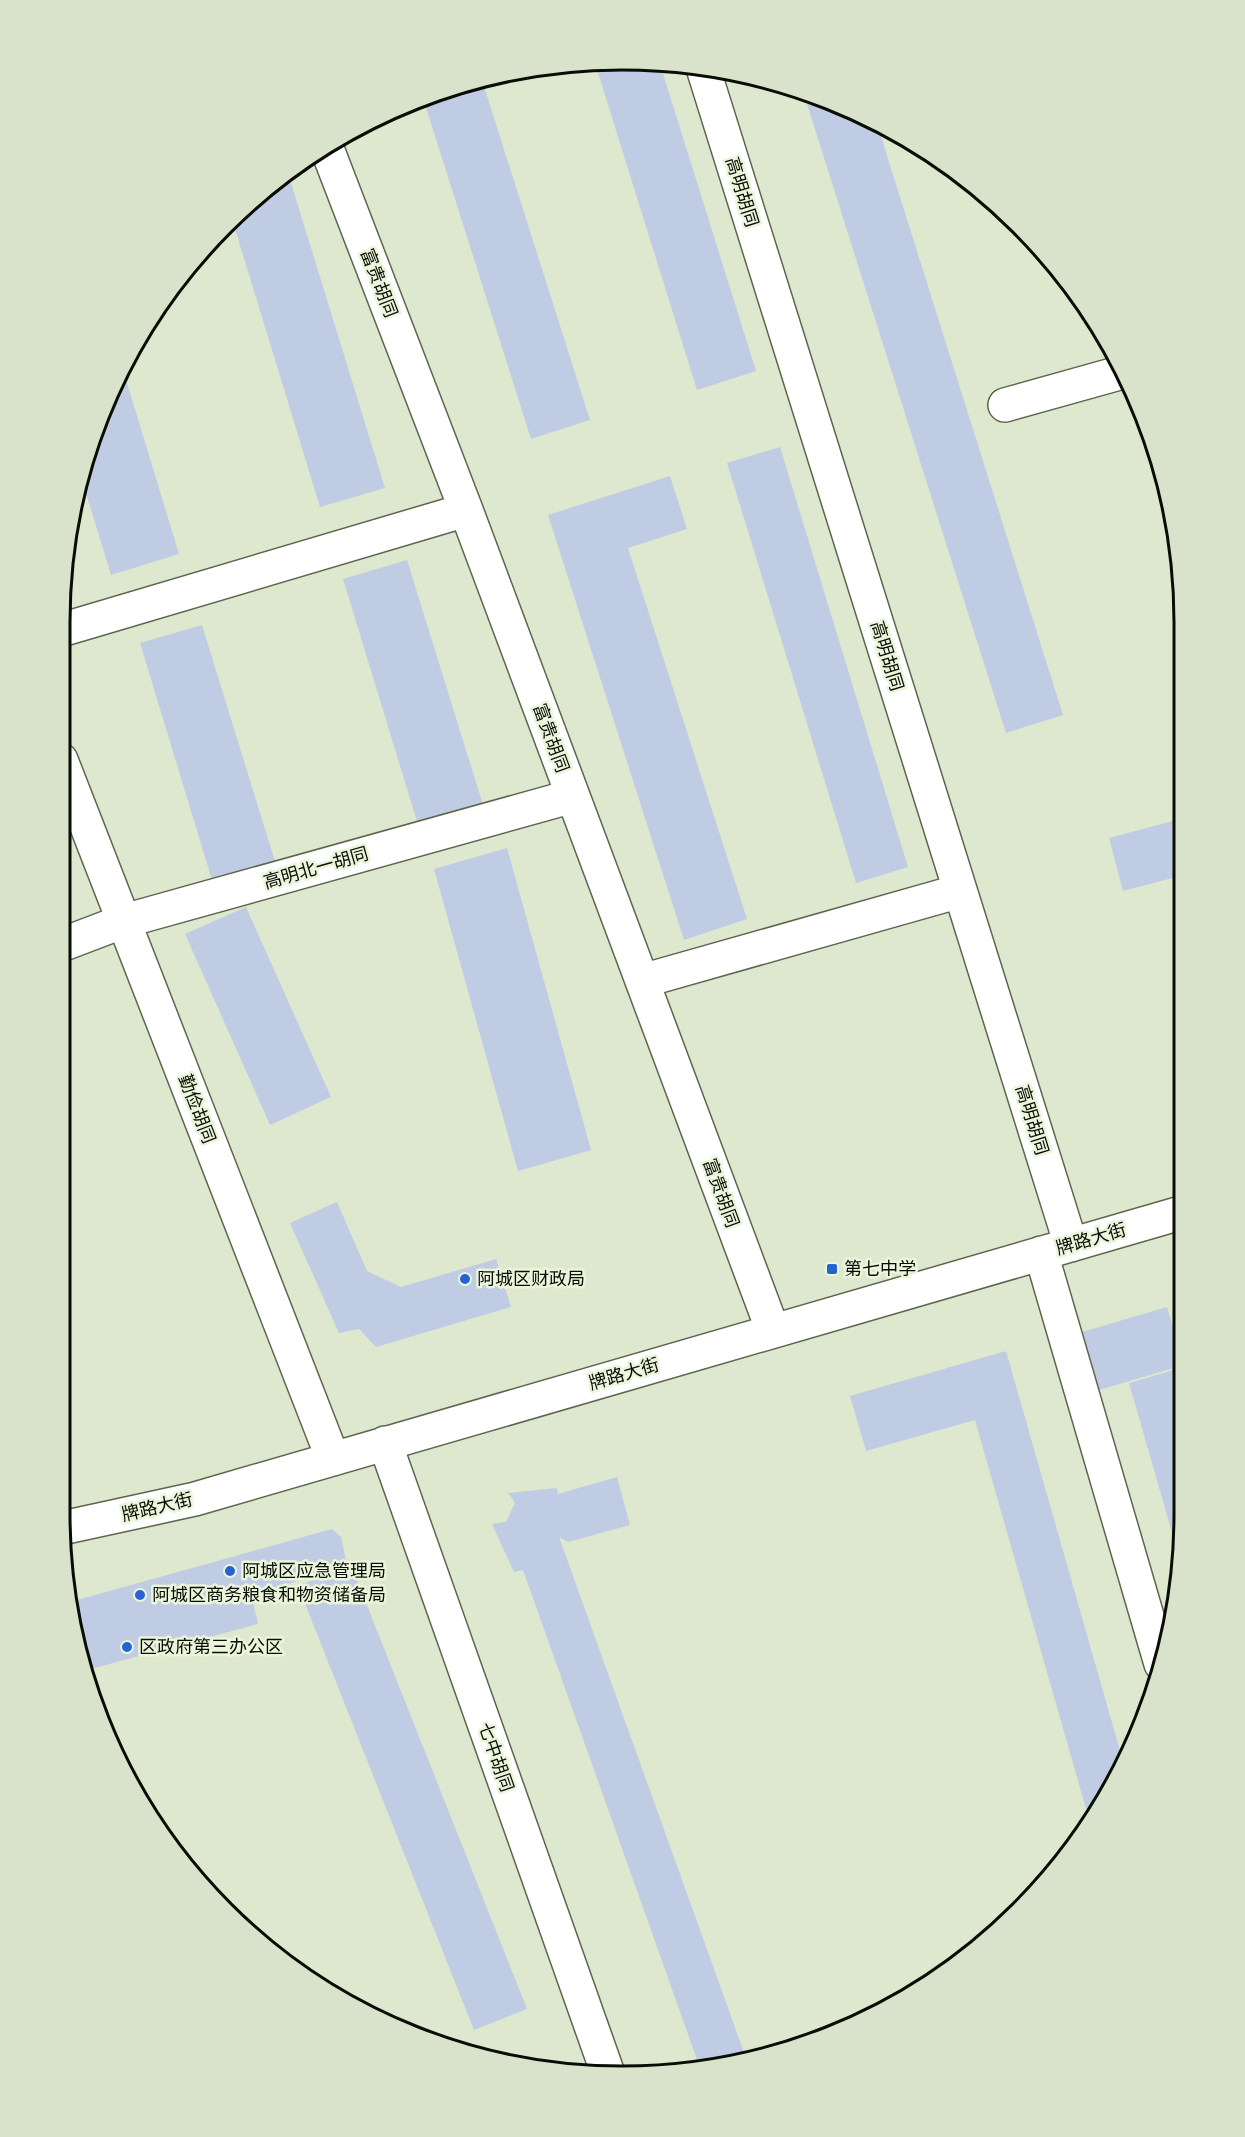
<svg xmlns="http://www.w3.org/2000/svg" width="1245" height="2137" viewBox="0 0 1245 2137" font-family="Roboto,'Noto Sans SC',sans-serif">
	<rect width="100%" height="100%" fill="#dee8ce"/>
	<path fill="#bfcce4" d="M622,60L660,64L756,371L697,390L595,63Z
		M482,80L590,420L531,439L423,98Z
		M824,99L837,103L877,124L1063,715L1006,733L807,104Z
		M288,173L385,488L320,507L232,219Z
		M124,373L179,554L111,575L82,480L90,441Z
		M1131,392L1155,442L1182,579H1181Z
		M780,447L908,867L856,883L727,463Z
		M670,476L687,529L628,548L747,919L684,940L548,515Z
		M407,560L484,808L419,828L343,579Z
		M202,625L278,871L215,890L140,643Z
		M1184,818V875L1123,891L1109,838Z
		M507,848L591,1150L518,1171L434,869Z
		M246,907L331,1097L270,1125L185,934Z
		M337,1202L367,1271L401,1287L496,1259L511,1307L376,1347L359,1329L339,1333L290,1223Z
		M1167,1307L1184,1365L1099,1390L1082,1332Z
		M1006,1351L1123,1761L1091,1826L975,1420L866,1451L850,1396Z
		M1184,1367V1552L1181,1564L1129,1383Z
		M617,1477L630,1525L568,1542L559,1537L746,2058L700,2068L523,1570L514,1572L492,1524L506,1522L515,1503L508,1493L557,1488L558,1494Z
		M332,1529L341,1537L346,1561L298,1581L251,1594L258,1624L87,1670L116,1740L114,1741L90,1695L74,1598L77,1600Z
		M351,1565L527,2009L474,2030L298,1586Z"/>
	<g fill="none" stroke-linecap="round" stroke-linejoin="round">
		<defs>
			<path id="minor" d="M703,68L1071,1245
				M326,146L466,510L773,1331
				M1005,405L1123,372
				M61,630L466,510
				M61,760L333,1459
				M61,945L124,921L573,796
				M642,981L960,891
				M1041,1253L1161,1664
				M385,1443L607,2071
				M62,1528L195,1499L1184,1212"/>
		</defs>
		<use href="#minor" stroke="#5d654f" stroke-width="36"/>
		<use href="#minor" stroke="#fff" stroke-width="33"/>
	</g>
	<g fill="#2763d0" stroke="#ebf5db" stroke-width="2">
		<rect x="826" y="1263" width="12" height="12" rx="3"/>
		<circle cx="465" cy="1279" r="6"/>
		<circle cx="230" cy="1571" r="6"/>
		<circle cx="140" cy="1595" r="6"/>
		<circle cx="127" cy="1647" r="6"/>
	</g>
	<g text-anchor="middle" stroke-width="5" stroke-linejoin="round" paint-order="stroke">
		<g font-size="18" fill="#0a0d05" stroke="#ebf5db">
			<text transform="translate(742 192) rotate(73)" y="6">高明胡同</text>
			<text transform="translate(379 283) rotate(69)" y="6">富贵胡同</text>
			<text transform="translate(887 656) rotate(73)" y="6">高明胡同</text>
			<text transform="translate(551 738) rotate(70)" y="6">富贵胡同</text>
			<text transform="translate(316 868) rotate(-16)" y="6">高明北一胡同</text>
			<text transform="translate(197 1109) rotate(69)" y="6">勤俭胡同</text>
			<text transform="translate(1032 1120) rotate(73)" y="6">高明胡同</text>
			<text transform="translate(721 1193) rotate(70)" y="6">富贵胡同</text>
			<text transform="translate(1091 1239) rotate(-16)" y="6">牌路大街</text>
			<text transform="translate(624 1374) rotate(-16)" y="6">牌路大街</text>
			<text transform="translate(157 1507) rotate(-13)" y="6">牌路大街</text>
			<text transform="translate(496 1757) rotate(71)" y="6">七中胡同</text>
		</g>
		<g font-size="18" fill="#0a0d05" stroke="#ebf5db" text-anchor="start">
			<text x="844" y="1275">第七中学</text>
			<text x="477" y="1285">阿城区财政局</text>
			<text x="242" y="1577">阿城区应急管理局</text>
			<text x="152" y="1601">阿城区商务粮食和物资储备局</text>
			<text x="139" y="1653">区政府第三办公区</text>
		</g>
	</g>
	<path d="M0 0H1245V2137H0ZM622 70H622A552 552 0 0 1 1174 622V1514A552 552 0 0 1 622 2066H622A552 552 0 0 1 70 1514V622A552 552 0 0 1 622 70Z" fill="#d9e2ca" fill-rule="evenodd"/>
	<path fill="none" stroke="#0a0d05" stroke-width="3" d="M622 70H622A552 552 0 0 1 1174 622V1514A552 552 0 0 1 622 2066H622A552 552 0 0 1 70 1514V622A552 552 0 0 1 622 70Z"/>
</svg>
